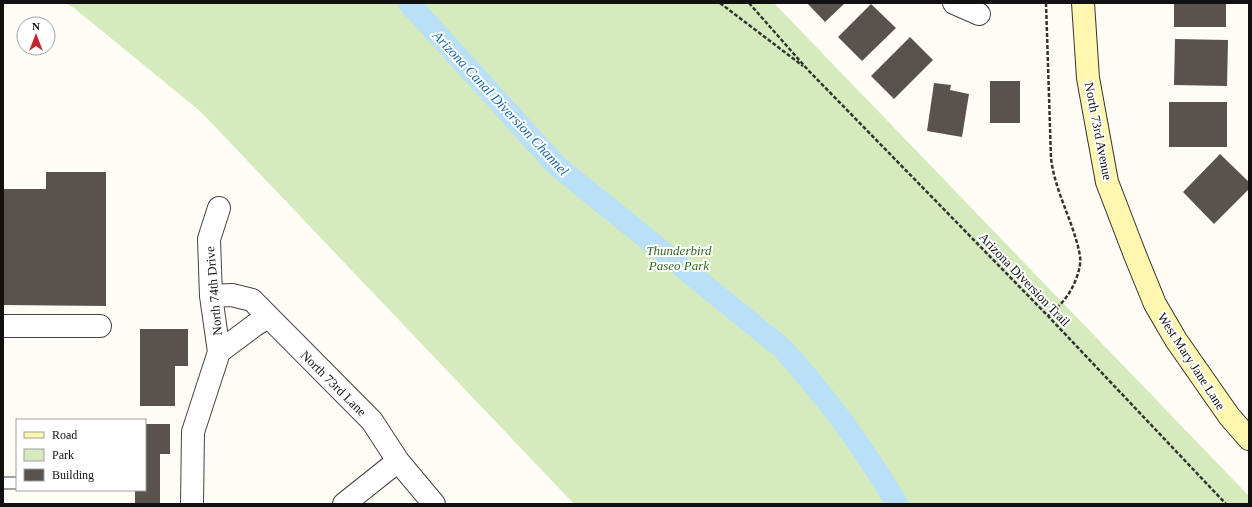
<svg xmlns="http://www.w3.org/2000/svg" width="1252" height="507" viewBox="0 0 1252 507" font-family="Georgia,serif">
	<rect width="100%" height="100%" fill="#fffdf5"/>
	<path fill="#d5ebbd" d="M65,3H774L1249,496V504H574L200,111L74,8Z"/>
	<g fill="none" stroke-linecap="round" stroke-linejoin="round">
		<path stroke="#b9e0f7" stroke-width="22" d="M409,3L557,166L782,348C826,396 864,448 897,504"/>
	</g>
	<path fill="#5a524d" d="M807,3H845L825,22Z
		M1174,3H1226V27H1174Z
		M871,4L896,28L862,61L838,37Z
		M910,37L933,60L894,99L871,76Z
		M1175,39L1228,40L1227,86L1174,85Z
		M990,81H1020V123H990Z
		M934,83L951,85L950,90L969,94L962,137L927,131Z
		M1169,102H1227V147H1169Z
		M1220,154L1249,182V189L1214,224L1183,192Z
		M46,172H106V306L3,305V189H46Z
		M140,329H188V366H175V406H140Z
		M145,424H170V454H160V504H135V490H145Z"/>
	<g fill="none" stroke-linecap="round" stroke-linejoin="round">
		<defs>
			<path id="lane" d="M3,483H17"/>
			<path id="street" d="M954,3L979,14
				M211,296L232,295L252,300L372,421L398,461L434,504
				M3,326H100
				M219,352L255,325L268,317
				M192,504L193,432L219,352L211,296L209,239L219,208
				M344,504L398,461"/>
			<path id="secondary" d="M1083,3L1088,78L1107,182L1135,255L1155,304L1176,340L1229,416L1249,439"/>
		</defs>
		<use href="#lane" stroke="#444" stroke-width="13"/>
		<use href="#street" stroke="#444" stroke-width="24"/>
		<use href="#secondary" stroke="#333" stroke-width="24"/>
		<path stroke="#333" stroke-width="2.5" stroke-dasharray="4 2" stroke-linecap="butt" d="M720,3L803,66
			M749,3L808,70L1048,316L1226,504
			M1046,3L1051,158C1055,193 1074,222 1080,256C1082,267 1074,287 1067,296C1062,304 1054,310 1048,316"/>
		<use href="#lane" stroke="#fff" stroke-width="11"/>
		<use href="#street" stroke="#fff" stroke-width="22"/>
		<use href="#secondary" stroke="#fff6b0" stroke-width="22"/>
	</g>
	<g text-anchor="middle" stroke-width="4" stroke-linejoin="round" paint-order="stroke">
		<g font-size="13" fill="#111" stroke="#fff">
			<text transform="translate(1099 131) rotate(79)" y="5">North 73rd Avenue</text>
			<text transform="translate(1025 279) rotate(46)" y="5">Arizona Diversion Trail</text>
			<text transform="translate(213 291) rotate(-95)" y="5">North 74th Drive</text>
			<text transform="translate(1192 361) rotate(57)" y="5">West Mary Jane Lane</text>
			<text transform="translate(334 383) rotate(45)" y="5">North 73rd Lane</text>
		</g>
		<g font-size="13" font-style="italic" fill="#2f6b1f" stroke="#fff">
			<text x="679" y="255">Thunderbird<tspan x="679" dy="15">Paseo Park</tspan></text>
		</g>
		<g font-size="14" font-style="italic" fill="#1768a6" stroke="#fff">
			<text transform="translate(501 103) rotate(47)" y="5">Arizona Canal Diversion Channel</text>
		</g>
	</g>
	<rect width="1252" height="507" fill="none" stroke="#111111" stroke-width="8"/>
	<rect x="16" y="419" width="130" height="72" fill="#ffffff" stroke="#a0a0a0"/>
	<rect x="24" y="432" width="20" height="6" fill="#fff6b0" stroke="#a0a0a0"/>
	<text x="52" y="439" font-size="12" fill="#111111">Road</text>
	<rect x="24" y="449" width="20" height="12" fill="#d5ebbd" stroke="#a0a0a0"/>
	<text x="52" y="459" font-size="12" fill="#111111">Park</text>
	<rect x="24" y="469" width="20" height="12" fill="#5a524d" stroke="#a0a0a0"/>
	<text x="52" y="479" font-size="12" fill="#111111">Building</text>
	<g transform="translate(36 36)"><circle r="19" fill="#ffffff" stroke="#a0a0a0"/>
	<path d="M0-3L7 15L0 10L-7 15Z" fill="#c4262e"/>
	<text y="-6" font-size="11" font-weight="bold" text-anchor="middle" fill="#111111">N</text>
	</g>
</svg>
